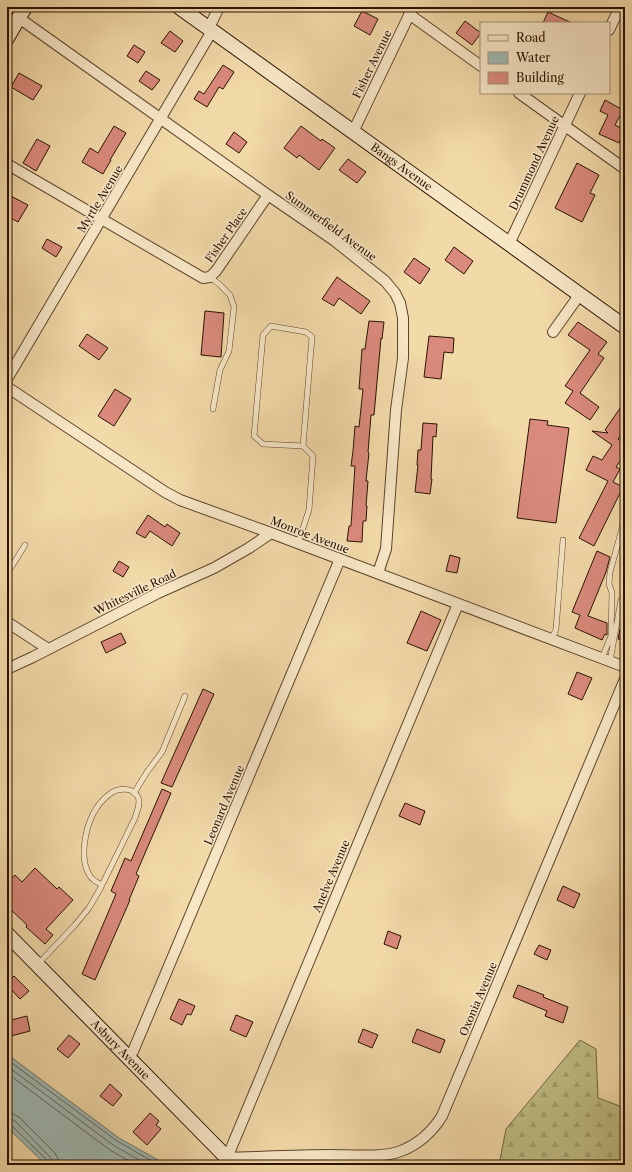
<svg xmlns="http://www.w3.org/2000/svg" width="632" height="1172" viewBox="0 0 632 1172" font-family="'Libre Caslon Text',serif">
	<defs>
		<pattern id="forest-firs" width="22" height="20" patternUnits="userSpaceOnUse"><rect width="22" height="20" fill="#bfbe84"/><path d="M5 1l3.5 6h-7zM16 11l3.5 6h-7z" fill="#a4a270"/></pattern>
	</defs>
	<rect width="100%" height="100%" fill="#f2d9a8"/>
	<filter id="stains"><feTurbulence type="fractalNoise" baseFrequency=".005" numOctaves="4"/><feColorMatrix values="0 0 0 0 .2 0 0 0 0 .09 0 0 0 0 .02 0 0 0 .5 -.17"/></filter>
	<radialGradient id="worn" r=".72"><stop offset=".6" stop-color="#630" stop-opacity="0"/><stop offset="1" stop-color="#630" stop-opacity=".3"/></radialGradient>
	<path fill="url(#forest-firs)" stroke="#746843" d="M580,1040L596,1049L598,1098L625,1108V1165H499L506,1129Z"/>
	<path fill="#9fb8b2" stroke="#70766c" d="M7,1056L11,1057L119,1138L167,1165H46L7,1127Z"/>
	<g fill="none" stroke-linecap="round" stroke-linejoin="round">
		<path stroke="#64655a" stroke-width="1" d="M7,1060L9,1061L117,1141L159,1165
			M7,1066L113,1145L148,1165
			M7,1073L110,1150L136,1165
			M7,1113L13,1114L19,1117L55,1153L58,1159L59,1165
			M7,1119H11L15,1121L50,1157L53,1161V1165
			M7,1124L11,1125L47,1160L48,1165"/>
	</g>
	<path fill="#da8a7c" stroke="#2a1202" d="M362,11L378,19L370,35L354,26Z
		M548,12L572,23H543Z
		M465,21L481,33L472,45L456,33Z
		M170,31L183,41L175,52L161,43Z
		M134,45L145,52L138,63L127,56Z
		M223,65L234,72L223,89L219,87L207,107L194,99L199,91L204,94Z
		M146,71L160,80L152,90L139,81Z
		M19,73L42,86L33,100L11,87Z
		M605,100L623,110L615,125L625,130L619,143L599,134L608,115L600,111Z
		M114,126L126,133L110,160H111L103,174L82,162L90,148L98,153Z
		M301,126L321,141L322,139L335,148L319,170L299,155L297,158L284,148Z
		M234,132L247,142L239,153L226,144Z
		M37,139L50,146L36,171L23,163Z
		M348,159L366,172L357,183L339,170Z
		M577,163L599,175L590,193L595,195L582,222L555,208Z
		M7,194L28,205L18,222L7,216Z
		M47,239L62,247L56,257L42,248Z
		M454,247L473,261L464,274L445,260Z
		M414,258L430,269L420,284L404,272Z
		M337,277L370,301L361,314L339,298L334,306L322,299Z
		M205,311L224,313L221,357L201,355Z
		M369,321L384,322L382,339L381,338L374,415H371L368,452L369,453L366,481H368L366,506H367L366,521H363L362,542L347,541L349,526H351L355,466H351L353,451L355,426L359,427L363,389H359L362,349H365Z
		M578,322L607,342L598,354L604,358L580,393L599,407L590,420L565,403L573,391L565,386L590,350L568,335Z
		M87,334L108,348L99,360L79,346Z
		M429,336L454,338L453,353L444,352L441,379L424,377Z
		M115,389L131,399L114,426L98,416Z
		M625,401V429L618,439L625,444V454L616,467L620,469L613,482L623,487L594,546L579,538L608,481L586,470L593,456L602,460L612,445L592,431L608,433L605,430Z
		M530,419L548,421L547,425L569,428L556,523L517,518Z
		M423,423L437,424L436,437L433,436L431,479H432L430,494L415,492L418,465H417L418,450H421Z
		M148,515L165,527L167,524L180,533L172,546L150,531L145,538L136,533Z
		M597,551L610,557L606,572L588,616L607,623V635L605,634L602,640L575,628L580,615L572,612Z
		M450,555L460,558L457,573L446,571Z
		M119,561L129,567L123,577L113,571Z
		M421,611L441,620L427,651L407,643Z
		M620,629L625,631V641L618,639Z
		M121,633L126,643L106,653L101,642Z
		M577,672L592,678L582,700L568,694Z
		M203,689L214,694L172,787L161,783Z
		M162,789L171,793L136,874L139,876L129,900H130L95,980L82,974L116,894L111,891L125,858L131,861Z
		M405,803L425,811L420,825L399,816Z
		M35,868L57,889L59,887L73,900L46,929L53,935L45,944L26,927L27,925L7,906V884L15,875L22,882Z
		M563,886L580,894L574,908L557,900Z
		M388,931L401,936L397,949L384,944Z
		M539,945L551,950L547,960L534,954Z
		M14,976L29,991L20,999L7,985V982Z
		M518,985L544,995L543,997L568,1007L563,1023L545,1016L547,1011L513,997Z
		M179,999L195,1006L191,1015L187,1014L182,1025L170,1019Z
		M236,1015L253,1022L246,1037L230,1030Z
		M27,1016L30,1031L7,1037V1021Z
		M363,1029L378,1035L372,1048L358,1042Z
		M417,1029L445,1040L440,1053L412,1042Z
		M69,1035L80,1044L68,1058L57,1049Z
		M110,1084L122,1095L113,1106L100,1096Z
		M150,1113L159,1121L156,1125L161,1129L147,1145L133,1132Z"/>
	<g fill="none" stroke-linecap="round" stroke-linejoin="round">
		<defs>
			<path id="lane" d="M210,277L220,285L230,295L234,307L229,351L220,370L213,409
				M298,543L309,510L313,456L303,446L312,337L306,332L271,326L263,335L254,436L263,444L303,446
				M7,574L25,545
				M552,639L556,629L563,540
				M602,658L611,636L612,593L609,584L610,572L623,525
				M610,661L621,600L625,597
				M134,793L147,772L162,752L185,696
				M38,964L75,925L89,908L100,889L135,818C137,811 141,803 138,797C133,787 119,788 111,793C104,798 97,806 93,814C85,830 79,860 90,876C92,880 98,883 102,885"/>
			<path id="street" d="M409,14L481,66
				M19,18L268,195L335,241L385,281L395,293L400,303L403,318V358L396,410L386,549L378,573
				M209,28L219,7
				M609,30L620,7
				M519,93L625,169
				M353,132L413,7
				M7,164L203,278L210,277L216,271L268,195
				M509,244L580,93
				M553,332L580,294
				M7,379L212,31
				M7,387L165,492L180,500L271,533L625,667
				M458,604L227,1158C262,1157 296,1155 331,1155C351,1155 383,1158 401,1151C419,1144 432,1132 442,1116L625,679
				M7,622L48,649
				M7,669L33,657L158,593L214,568L249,548L271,533
				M129,1059L134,1049L340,559"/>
			<g id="secondary">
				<path id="s1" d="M179,7L625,327"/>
				<path d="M7,38L25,7"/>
				<path id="s2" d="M7,934L234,1165"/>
			</g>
		</defs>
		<use href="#lane" stroke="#5c442c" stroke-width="6"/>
		<use href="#street" stroke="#5c442c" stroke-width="12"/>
		<use href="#secondary" stroke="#2a1202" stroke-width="16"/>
		<use href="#lane" stroke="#f7e6c6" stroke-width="5"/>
		<use href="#street" stroke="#f7e6c6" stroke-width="10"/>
		<use href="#secondary" stroke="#f7e6c6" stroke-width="14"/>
	</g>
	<g text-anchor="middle" stroke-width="3.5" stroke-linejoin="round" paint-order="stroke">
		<g font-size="11" fill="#2a1202" stroke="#f7e6c6">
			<text transform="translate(372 64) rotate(-64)" y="4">Fisher Avenue</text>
			<text transform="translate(534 163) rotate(-65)" y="4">Drummond Avenue</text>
			<text dy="4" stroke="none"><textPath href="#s1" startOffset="274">Bangs Avenue</textPath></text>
			<text transform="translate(100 199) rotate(-59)" y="4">Myrtle Avenue</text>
			<text transform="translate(331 226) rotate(36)" y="4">Summerfield Avenue</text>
			<text transform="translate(226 235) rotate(-55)" y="4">Fisher Place</text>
			<text transform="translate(310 535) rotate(21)" y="4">Monroe Avenue</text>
			<text transform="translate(135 592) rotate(-26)" y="4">Whitesville Road</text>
			<text transform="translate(224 805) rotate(-67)" y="4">Leonard Avenue</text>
			<text transform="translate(331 876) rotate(-67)" y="4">Anelve Avenue</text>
			<text transform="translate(478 999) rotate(-67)" y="4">Oxonia Avenue</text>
			<text dy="4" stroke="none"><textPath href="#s2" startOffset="162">Asbury Avenue</textPath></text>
		</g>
	</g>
	<rect width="632" height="1172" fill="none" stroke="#f2d9a8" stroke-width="24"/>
	<rect x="8" y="8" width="616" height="1156" fill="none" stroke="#2a1202" stroke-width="2"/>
	<rect x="12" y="12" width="608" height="1148" fill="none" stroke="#2a1202"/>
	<rect x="480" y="22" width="130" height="72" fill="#f7e6c6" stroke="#a59178"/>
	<rect x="488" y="35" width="20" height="6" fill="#f7e6c6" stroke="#a59178"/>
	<text x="516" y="42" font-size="12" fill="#2a1202">Road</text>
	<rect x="488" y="52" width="20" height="12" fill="#9fb8b2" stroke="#a59178"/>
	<text x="516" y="62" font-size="12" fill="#2a1202">Water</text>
	<rect x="488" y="72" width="20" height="12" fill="#da8a7c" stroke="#a59178"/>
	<text x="516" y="82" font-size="12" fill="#2a1202">Building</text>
	<rect width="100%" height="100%" filter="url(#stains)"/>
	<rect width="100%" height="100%" fill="url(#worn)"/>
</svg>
